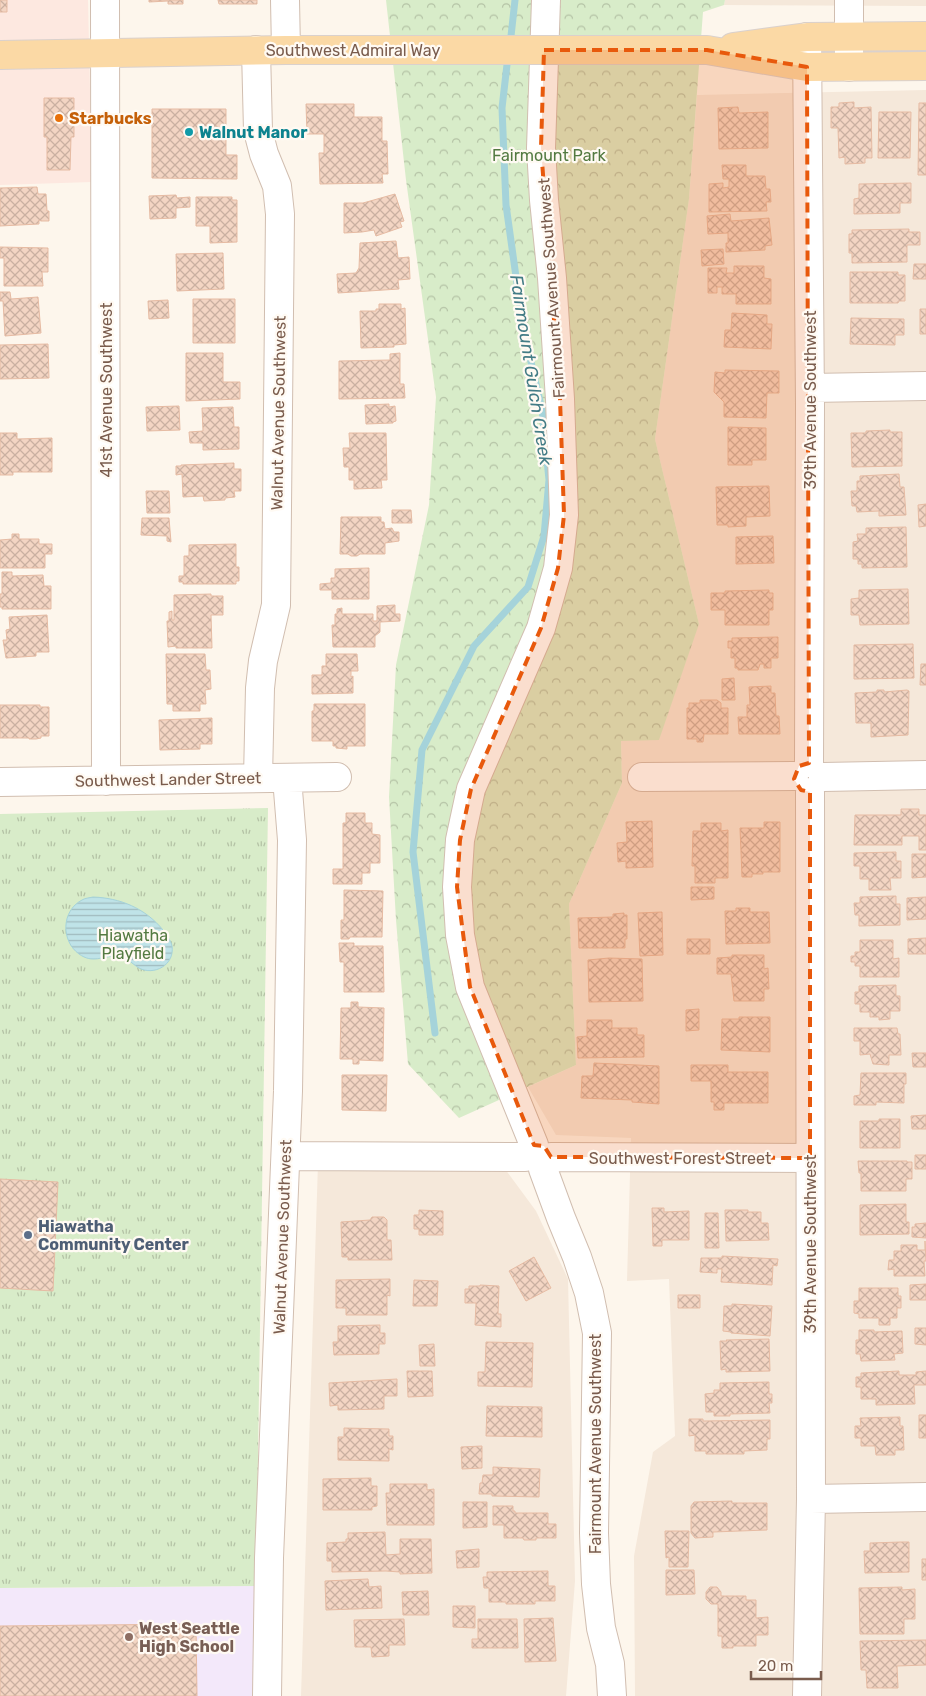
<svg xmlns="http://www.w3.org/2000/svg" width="926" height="1696" viewBox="0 0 926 1696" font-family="Rubik,sans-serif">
	<defs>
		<pattern id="forest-crowns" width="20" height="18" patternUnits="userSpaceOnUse" patternTransform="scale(1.25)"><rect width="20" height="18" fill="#d8ecc9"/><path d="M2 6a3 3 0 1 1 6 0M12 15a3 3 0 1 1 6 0" fill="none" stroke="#b4c2a5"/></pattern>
		<pattern id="park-tufts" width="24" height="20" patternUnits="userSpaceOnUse" patternTransform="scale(1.25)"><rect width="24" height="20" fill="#d8ecc9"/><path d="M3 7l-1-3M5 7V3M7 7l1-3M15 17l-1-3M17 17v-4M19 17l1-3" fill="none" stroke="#b4c2a5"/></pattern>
		<pattern id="water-rules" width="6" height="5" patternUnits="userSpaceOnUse" patternTransform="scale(1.25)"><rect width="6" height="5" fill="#bfe3e8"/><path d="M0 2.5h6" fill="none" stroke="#a0bbbe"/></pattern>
		<pattern id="building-cross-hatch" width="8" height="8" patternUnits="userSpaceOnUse" patternTransform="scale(1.25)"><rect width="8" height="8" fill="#f3d5c3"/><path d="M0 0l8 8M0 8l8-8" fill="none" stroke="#cab0a1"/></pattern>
	</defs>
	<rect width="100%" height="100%" fill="#fdf6ec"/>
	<path fill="#f5e8da" d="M725,0H926V6L724,5Z
		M926,90V1696H635L634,1556L653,1452L675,1436L669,1279L627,1281L631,1138L556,1135L528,1087L576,1065L569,904L622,783L621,740L699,624L655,439L689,199L697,95Z
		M318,1163L505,1169L536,1211L568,1279L575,1581L566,1696H301Z"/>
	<path fill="#fde8e0" d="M0,0H88L92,182L0,185Z"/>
	<path fill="#f3e8fa" d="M256,1586L257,1696H0V1588Z"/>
	<path fill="url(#forest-crowns)" d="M386,0H725L724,5L703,12L689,199L655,439L699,624L659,740L621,741L622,783L569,904L576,1065L459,1118L408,1064L396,920L389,797L396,665L429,505L436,397L406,180Z"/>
	<path fill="url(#park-tufts)" d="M268,808L256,1586L0,1588V814Z"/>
	<path fill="url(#water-rules)" stroke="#a5d3da" d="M93,897C120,898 145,908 163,930C166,935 171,940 172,946C175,965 154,976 139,968C132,964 125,955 116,956C102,956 93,964 79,954C61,941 61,911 82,900C85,898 89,898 93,897Z"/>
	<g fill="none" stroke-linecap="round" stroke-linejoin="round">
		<path stroke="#a5d3da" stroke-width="7" d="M510,45L515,0
			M435,1033L413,852L422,750L474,646L528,587L544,536L549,480L542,410L523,327L506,205L502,108L508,56"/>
	</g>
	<path fill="url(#building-cross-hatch)" stroke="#e6bba3" d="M0,0H7V12H0Z
		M149,0H183V4H168V1L149,2Z
		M218,0H257V4H219Z
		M44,98H74V137H71L70,170H47V137H44Z
		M854,102V108L871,107L872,158H865V163L845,164V157L839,158L838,128H831V107H839V103Z
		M919,103H926V175H918Z
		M306,104H354V117H382V141H387L388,174H382L383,183L320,184L319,153H324V134H307Z
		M738,107L739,113L768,112V148L719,149L718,108Z
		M152,109H226V155H237V179L152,178Z
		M879,112H911L910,158H878Z
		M722,165H746V176H765L766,189H770L771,202H766L767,211L709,212V184L723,183V188L729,187V179H723Z
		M911,183V203H900V213L854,214V199L859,198V184Z
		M37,187L38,194H46L47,211H49V221H41L39,220V224L0,226V188Z
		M395,194L404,221L400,222L402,227L376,236L374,230L362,232L344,233V203H363Z
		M176,195L177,198L190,197V207L176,208V218L150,219L149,196Z
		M196,197H232V200H237V242L210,243V226H196Z
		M730,214L731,221L769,218L772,245L765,246V250L726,252V243H728V233L708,234L707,216Z
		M909,229V232H920V245H907V262L852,263V253H849V234H852V230Z
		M396,241L398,258L409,257L410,279L398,280L399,289L338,293L337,274L356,273L359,268L360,243Z
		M0,247L48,248V272H42L43,286H4V258H0Z
		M723,249L724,264L702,266L701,250Z
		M223,253L224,289L177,291L176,254Z
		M914,264H926V279H913Z
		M734,266H764V278L771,279V304H736V294H722V287H717V293H708V268H727L726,273H734Z
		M850,272H898V275H905V301H899L898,303H850Z
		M0,292H10L11,299L38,297L41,333L5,336L3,301H0Z
		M193,299H235V343H193Z
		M168,300L169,318L149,319L148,301Z
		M379,304H401V309L405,308L406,344L394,345V347L361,348L360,311H376V309H379Z
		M920,309H926V334H920Z
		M732,313L767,315V324H772L771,349L724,347L725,330H731Z
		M851,318L904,319V335H895V345L850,344Z
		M48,344L49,378L0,379V345Z
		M186,353H223V382H240V399L186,401Z
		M400,353V384H404L405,398L339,399V361L390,360V354Z
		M725,370L779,371V393H767L766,418L724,417V402L714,392L715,372L725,373Z
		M389,404V407L395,406L396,421L393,422V423L366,424L365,405Z
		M179,406L180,430L147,431L146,407Z
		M233,407L234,427H239V449L203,450V443H190L189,432L203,431L202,408Z
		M728,427L766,428V460H752V465H728Z
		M890,430V432H902V466L852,467L851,433H866V431Z
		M0,433H17V439L52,438V472H13V475H0Z
		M349,433H386L387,480H381L382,488L354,489V480H349V467H344L343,448H350Z
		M234,463V469H241V491H234L235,497L225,498V500L204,501L203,496L183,497L182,474L176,475V466H181V465Z
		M899,474L900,487H904L906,515L879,516V511L857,512L856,506H852L851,491H857V481H860V476Z
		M769,486L770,516L746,517V526L728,527V525H717L716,487Z
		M146,491H169L170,513H147Z
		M926,504V526L919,527L918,505Z
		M392,510H411L412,523H392Z
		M341,517H381V522H384L385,529L392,528L394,532H399V541L385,543V554H360L357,556H351L348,554H340Z
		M142,518H169L171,542L167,541V536L141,535Z
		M906,527L907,567L862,568V564H858V559H853V542L858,541L857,534H866V528Z
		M12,534H19V539H39V544H52V554H45V568H0V540L12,539Z
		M773,536L774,563L736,564V537Z
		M236,544V567H239V581H236V584H183V582H179V576H184V556H189V545Z
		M369,568V599H332V590H320V584L331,583V578H335V569Z
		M2,572H12V576L43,575L44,586H51V609H2V607H0V594H2Z
		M908,589L909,624L860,625L859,615H851V599L859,598V590Z
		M769,590V593H773V610H769V625H725V610H711V593H725V591Z
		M211,594V596H223V615H211L212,648H176V646L168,647L167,621H169V612L172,611V620H174V595Z
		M395,605V614H400V621L380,622V632L375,636V647H333L332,625H335V614H337V609L342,608V614H373V621H377V606Z
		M47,615L49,652H36V656L6,658L3,640H7L6,630L10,629L9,617Z
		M778,637V658H771V668H764V664H760L758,670H738V668H735V658H731V648H728V641H732V638Z
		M913,644L914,678L854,679V645Z
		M166,654H205L206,670H210L211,689L205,690L206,704H200V711H173V704H167Z
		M326,654H357L358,671H351V677L353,676V693L312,694V675H322V666H326Z
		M921,664H926V685H920Z
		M734,678L735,700H722V679Z
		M771,686V693H775L776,716H779L780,734H739L738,717H747V705H750L749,687Z
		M877,690H884V692L907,690L909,691L908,735L871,737V723H856L855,693L877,692Z
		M700,700H717L721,703V708H728V734H704L703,742H697V739H687V708H689V703H700Z
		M314,704H365V746H347V749L336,748V746H333V741H312V711H314Z
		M0,705H40V707H49V736H41V738L36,739H29V738H0Z
		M212,718V744H200V749L160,750L159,720Z
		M901,809H919V815H926V850H919V836H902V845H854L855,815H901Z
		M346,813H365V823H372V834L380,835V863H370V873H362V884H333V869H343V823H346Z
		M652,821L653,867L626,868V861L618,862L617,843L627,842L626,822Z
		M764,822H780V872H763V874H752V877H742L740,828H764Z
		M701,823H721V831L728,830V878H715V883H695V866H692L693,831H701Z
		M896,852V861H901V878H890L891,890H869V879H860V866H854V853Z
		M912,854H926V877L912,878Z
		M691,887H714V899L691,900Z
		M344,890L383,891L382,937H350L349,939H341V920H344Z
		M896,896V904H900V925L859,926V915H855L854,903H860V897Z
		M926,897V919L907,920V898Z
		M736,908H750V912H769L770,943L726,944L725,911H736Z
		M662,912L663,955L640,956L638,913Z
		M624,913V915H627V939H625V948H579L578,918L613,917V914Z
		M926,938V954H908V939Z
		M687,939H710V954H687Z
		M860,940H893V959L899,958V977H860V966H855V962H851V956H855V952H860Z
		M339,943H354V946H383L384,992H344V962H340Z
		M732,955H764V969L768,968L769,989H764V1001H734L731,974H717V958L732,957Z
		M609,958L642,959L643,1001L589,1002L588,960Z
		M896,985V996H900V1011H890V1019L879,1020V1017H870V1012H860V1004H855V992H859V986Z
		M351,1002H358V1007L384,1008L383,1061L359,1060V1064H353V1059H340L341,1008H351Z
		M699,1009V1030L686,1031V1010Z
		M739,1017H770V1052L721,1050L722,1019H739Z
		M587,1020H612V1028H637V1035H644V1057L578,1058L577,1037L587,1036Z
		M854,1028H897L898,1034H900L901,1055H889V1065L873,1064L870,1054L860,1055V1041H854Z
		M912,1053H926V1067H913Z
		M594,1063L659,1066V1104L632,1102V1100L581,1098L582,1076H593Z
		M691,1065H728V1072H768V1103H724V1110H714V1102H711V1081H691Z
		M861,1073H906V1084H904V1103L876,1102V1105H854V1096L860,1095Z
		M342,1075H387L386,1111L342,1110Z
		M926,1115V1129H912L911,1116Z
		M879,1119H900V1148H860V1121H879Z
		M915,1155H926V1169H915Z
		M858,1161H907V1162H912V1179H906V1191H861V1173H859Z
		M0,1179L58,1182L53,1291L0,1288Z
		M906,1204V1222H909V1234L860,1235V1205Z
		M652,1208H664V1212L689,1211V1240H662V1246H653Z
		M419,1210L443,1211V1235H419V1229H414V1215H419Z
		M725,1210H748V1212H761V1223H768L769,1240L726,1241Z
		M705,1213H718L719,1248H705Z
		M372,1217H384L387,1220V1240H391L392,1260H348V1257H342L341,1222L370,1220Z
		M926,1223V1238L912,1237V1227H915V1224Z
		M925,1241L926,1261H924L925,1276H894V1269L888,1270L889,1260H894V1251H901V1245H917V1250H925Z
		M722,1256L778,1259L777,1266L773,1265L772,1285L721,1282L722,1269H717V1273L700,1272L701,1258H722Z
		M534,1257L551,1288L526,1301L509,1271Z
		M390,1279V1296L387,1295V1315H346V1308H336V1280Z
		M414,1280L438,1281L437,1306H413Z
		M926,1284V1300H910V1285Z
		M480,1285L499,1286L498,1314H501V1327L475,1325L476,1303H465V1289H469V1286H480Z
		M859,1288H898V1296H901V1308H897V1318H890V1325H879V1318H859V1314L854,1313V1301H859Z
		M678,1295H700V1308H678Z
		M732,1304L772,1306L770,1336L731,1333V1332L723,1331L724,1306H732Z
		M380,1325V1333H385V1344H379V1354L334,1355L333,1342H338V1326Z
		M915,1328H926V1345L915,1344Z
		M859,1330H874V1332L902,1331L903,1353L894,1354L895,1360L861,1361L860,1354H856V1340H859Z
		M769,1339L770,1371L726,1372V1369L721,1370L720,1341H727L726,1340Z
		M486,1342L533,1343L532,1387L478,1386V1372H485Z
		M434,1344L435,1366H420L419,1345Z
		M407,1371H432L433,1396L408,1397Z
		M899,1371V1375H916V1372L926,1371V1385H914L915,1404L876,1405V1399H861V1387H856V1377H861V1373Z
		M397,1379V1396H384V1409L338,1410V1405L330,1406L329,1383Z
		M769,1382V1394H772V1403H769L770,1413L730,1414V1416H714V1412H706L705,1394L714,1393V1390H720V1383Z
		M487,1406L542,1407V1437L486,1436Z
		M919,1415H926V1438H919Z
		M900,1417V1426H903L904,1450H895V1455H876L875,1446H861V1438H855V1426H861L860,1418Z
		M689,1419H703V1421L770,1420V1439H767V1450L744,1451V1454H706V1451H695V1435L689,1436Z
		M344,1428L389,1429V1436H393V1450L389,1449V1461L338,1460V1437H344Z
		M482,1446V1468L462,1469L461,1447Z
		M493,1467L540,1469L539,1497L492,1496V1494H479L480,1483H482L483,1475H493Z
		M371,1478V1486H377V1506L372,1507V1510H323V1479Z
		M390,1484H427V1490L434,1489V1525H387L386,1493H390Z
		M732,1501V1503H767V1530L713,1532V1537L695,1538L691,1533V1506L694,1502Z
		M463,1502H487V1527L463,1528Z
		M493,1506H513V1511H515V1513H548V1524H556V1538H536V1540H524L523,1538H504V1525H493Z
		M665,1531H689L688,1567H669V1557L666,1558Z
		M385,1532L386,1555L400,1554V1539H431L432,1573L400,1574V1572L386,1571L332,1572V1561H327V1543L346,1542V1539H348V1533Z
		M901,1542H909V1572L865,1573L864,1551H870V1543Z
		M479,1549V1567L457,1568L456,1551Z
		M922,1559H926V1580H922Z
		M666,1570H694L695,1594L666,1595Z
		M548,1571V1586H555V1601H535V1604H506V1602H489V1588H484L483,1577H487V1572Z
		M368,1579L369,1587L381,1586L382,1608L326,1610L325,1581Z
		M710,1587H717L721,1592V1596H746V1600H756V1618L768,1617V1635H756V1646H733V1648H722V1636H718V1604H711L706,1599V1592Z
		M902,1587V1590L915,1589V1619H904V1634H860L859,1588Z
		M428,1591L429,1615H403L402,1592Z
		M453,1606H475V1628L453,1627Z
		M553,1618L556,1661L525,1662L524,1619Z
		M404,1619L405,1645H389V1656L372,1657L371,1647H355L354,1620Z
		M478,1619H517L518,1648H472V1639H478Z
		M196,1624L197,1696H0V1626Z
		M926,1640V1665L897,1666L898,1688H867L866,1670H861L860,1641Z"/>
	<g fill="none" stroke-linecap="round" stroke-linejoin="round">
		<defs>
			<path id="minor" d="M105,0L106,781
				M285,0L286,50
				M807,37L810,406L809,763
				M256,50L258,131L264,154L277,186L280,214L276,605L263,661L260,688L258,778
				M849,67V0
				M810,388L926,386
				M642,777L794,776
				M823,777L926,775
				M0,782L337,777
				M534,1145L470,987L460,935L457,887L460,840L471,789L541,628L558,568L564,515L560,399L552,278L544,200L541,148L546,0
				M286,1156L525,1157
				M551,1157L810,1158
				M543,1169L561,1218L577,1257L589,1293L597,1333L594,1533L596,1584L601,1628L610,1664L612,1696
				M811,1499L926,1497
				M267,1696L269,1558L288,1091L292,840L287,778
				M807,1696L811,1499L810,792"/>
			<path id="major" d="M733,47L807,37L926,36
				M707,50L807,67L926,66
				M0,55L286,50H363"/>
		</defs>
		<use href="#minor" stroke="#d1beb0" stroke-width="30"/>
		<use href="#major" stroke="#dad1cd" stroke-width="30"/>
		<use href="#minor" stroke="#fff" stroke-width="28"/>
		<use href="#major" stroke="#fbd9a5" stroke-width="28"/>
		<defs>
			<path id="major-bridge" d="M363,50H707"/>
		</defs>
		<use href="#major-bridge" stroke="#dad1cd" stroke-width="30" stroke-linecap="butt"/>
		<use href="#major-bridge" stroke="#fbd9a5" stroke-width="28"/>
	</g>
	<path fill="#e8590c" fill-opacity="0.2" stroke="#e8590c" stroke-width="4" stroke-dasharray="10 6" stroke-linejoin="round" d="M544,50H707L807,67L809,763L799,766L794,779L801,790L810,792V1158L551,1157L544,1146L534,1145L470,987L457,887L460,840L471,789L541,628L558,568L564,515L560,399L541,148Z"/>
	<circle fill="#e8710a" stroke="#fffaf3" stroke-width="2" cx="59" cy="118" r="5"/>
	<circle fill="#0f9aa8" stroke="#fffaf3" stroke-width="2" cx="189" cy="132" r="5"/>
	<circle fill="#5c6f8a" stroke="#fffaf3" stroke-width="2" cx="28" cy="1235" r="5"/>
	<circle fill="#8d6e63" stroke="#fffaf3" stroke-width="2" cx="129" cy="1637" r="5"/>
	<g text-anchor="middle" stroke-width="4.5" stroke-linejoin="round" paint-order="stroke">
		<g font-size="16" fill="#7a5c4d" stroke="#fffaf3">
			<text x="353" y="56">Southwest Admiral Way</text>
			<text transform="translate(551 288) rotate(-94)" y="6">Fairmount Avenue Southwest</text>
			<text transform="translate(106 390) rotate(-90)" y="6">41st Avenue Southwest</text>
			<text transform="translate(810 400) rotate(-90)" y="6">39th Avenue Southwest</text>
			<text transform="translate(278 413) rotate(-89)" y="6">Walnut Avenue Southwest</text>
			<text transform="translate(168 779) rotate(-1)" y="6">Southwest Lander Street</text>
			<text x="680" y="1164">Southwest Forest Street</text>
			<text transform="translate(282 1237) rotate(-88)" y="6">Walnut Avenue Southwest</text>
			<text transform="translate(810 1244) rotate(-90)" y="6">39th Avenue Southwest</text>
			<text transform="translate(595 1444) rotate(-90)" y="6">Fairmount Avenue Southwest</text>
		</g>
		<g font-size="16" font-weight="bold" fill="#c56008" stroke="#fffaf3" text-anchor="start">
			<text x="69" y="124">Starbucks</text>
		</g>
		<g font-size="16" font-weight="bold" fill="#0d838f" stroke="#fffaf3" text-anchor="start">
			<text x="199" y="138">Walnut Manor</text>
		</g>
		<g font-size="16" fill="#537a41" stroke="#fffaf3">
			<text x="549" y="161">Fairmount Park</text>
			<text x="133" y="941">Hiawatha<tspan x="133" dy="18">Playfield</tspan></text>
		</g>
		<g font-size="16" font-weight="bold" fill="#4e5e75" stroke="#fffaf3" text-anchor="start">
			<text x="38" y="1232">Hiawatha<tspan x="38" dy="18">Community Center</tspan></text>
		</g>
		<g font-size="16" font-weight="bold" fill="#785e54" stroke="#fffaf3" text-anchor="start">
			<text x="139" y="1634">West Seattle<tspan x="139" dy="18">High School</tspan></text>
		</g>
		<g font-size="18" font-style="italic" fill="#437c86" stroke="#fffaf3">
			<text transform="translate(531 370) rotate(81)" y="6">Fairmount Gulch Creek</text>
		</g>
	</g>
	<path d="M751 1671v8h70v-8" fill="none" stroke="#7a5c4d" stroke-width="2.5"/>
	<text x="758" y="1671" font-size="15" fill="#7a5c4d" stroke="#fffaf3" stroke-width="4" paint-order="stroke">20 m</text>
</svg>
